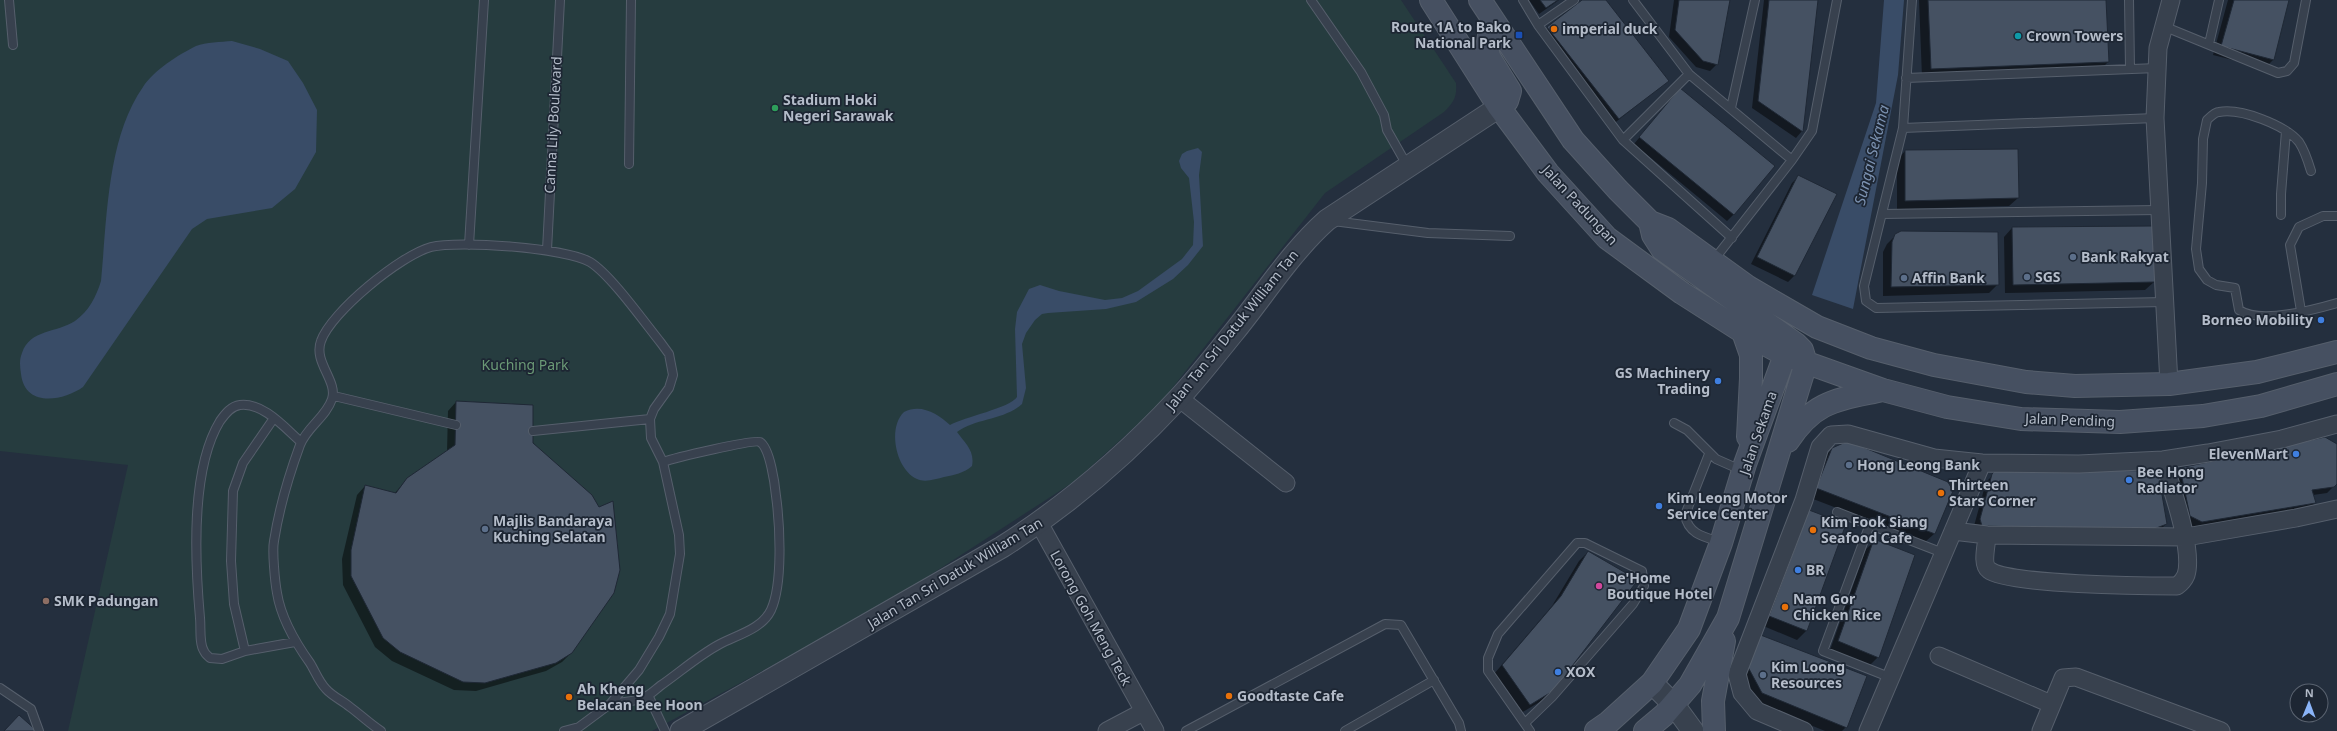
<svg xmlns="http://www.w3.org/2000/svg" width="2337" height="731" viewBox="0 0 2337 731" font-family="'Noto Sans',sans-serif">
	<rect width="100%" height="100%" fill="#242f3e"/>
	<path fill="#263c3f" d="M0,0H1401L1456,83C1457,97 1454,102 1444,112L1325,193L1159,405L1075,481L887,603L652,731H68L128,465L0,451Z"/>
	<path fill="#394c67" d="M1884,0H1904L1898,75L1853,309L1812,295L1876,103Z
		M232,41L260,49L288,61L303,83L317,110L316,152L295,189L272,208L207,219L192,229L83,387C63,401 25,408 21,374C20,367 19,360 22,353C30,329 57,333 75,321C89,311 96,297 101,281C107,219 107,138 143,87C154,70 178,55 196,46C206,42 221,42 232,41Z
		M1198,148L1202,152L1199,175L1203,246L1188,265L1173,279L1136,302L1106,309L1048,313L1042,314L1035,320L1026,333L1022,344L1026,388L1022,404C1004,420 976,418 957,432C965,443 975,451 972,466C964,473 954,475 944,477C936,479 925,483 917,479C896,470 887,428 904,412C921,403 938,414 950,425C964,417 1010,408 1017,397L1015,329L1017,312L1029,289L1040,285L1059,291L1105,300L1122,298L1138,291L1182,259L1193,245L1194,222L1189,178L1181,168L1179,161L1182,154L1187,151Z"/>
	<path fill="#0007" d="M1529,0H1559L1539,14Z
		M1584,0H1605L1668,81L1612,125L1541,34Z
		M1674,0H1729L1717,64L1710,71L1696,67L1669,37Z
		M1764,0H1817L1802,131L1796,138L1752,108Z
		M1919,0H2105L2108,62L2099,71L1922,77Z
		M2228,0H2288L2273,60L2265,68L2213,55Z
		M1674,96L1734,214L1727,221L1634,144Z
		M1905,151L2018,198L2009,206L1897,209V160Z
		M1799,176L1835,194L1794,276L1788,282L1751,264L1792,183Z
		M2012,228L2154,282L2145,290L2005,293L2004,237Z
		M1896,235L1998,284L1989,293L1883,296V252L1887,244Z
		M456,402L532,444L571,653L562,662L546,671L476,691L454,690L392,661L375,647L343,585L342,559L357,495L365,486L394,494L407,479L447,452L448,411Z
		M2337,445V483L2327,493L2313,495L2315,503L2309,509L2195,528L2184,522L2174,475L2181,469Z
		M1832,449L1952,491L1934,534L1925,542L1808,497L1823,458Z
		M1999,469L2166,524L2159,531L1974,526L1986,482Z
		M1809,511L1844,524L1806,631L1797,640L1761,625Z
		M1875,541L1878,657L1869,666L1830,650L1866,549Z
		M1588,552L1552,691L1543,700L1521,713L1494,674L1552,606L1579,561Z
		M1749,644L1846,727L1842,731H1825L1754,702L1739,676Z"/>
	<path fill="#455162" stroke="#1f2835" d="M1540,0H1558L1546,8Z
		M1582,0H1606L1669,81L1619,119L1547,27Z
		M1679,0H1730L1718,65L1703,61L1675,30Z
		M1769,0H1818L1803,132L1758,101Z
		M1928,0H2106L2109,62L1931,69Z
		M2234,0H2289L2274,60L2221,46Z
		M1680,88L1775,166L1734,215L1639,137Z
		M2018,149L2019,198L1905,201V150Z
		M1798,175L1837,194L1795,276L1757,257Z
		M2153,226L2155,282L2013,285L2012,227Z
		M1901,231L1998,232L1999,285L1891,287L1892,242L1895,234Z
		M456,401L533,405V443L592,495L599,507L613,501L620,570L614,593L572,653L556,663L485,683L463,682L400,652L383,638L351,576V550L365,485L396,493L407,478L455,445Z
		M2325,437L2337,444V484L2334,487L2312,490L2316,503L2202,522L2190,516L2180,468Z
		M1848,441L1948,482L1953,491L1935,534L1816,488L1832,448Z
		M1998,468L2151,471L2159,477L2167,524L2151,530L1982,526L1980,519L1992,474Z
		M1809,510L1846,524L1807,631L1769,616Z
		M1874,539L1915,555L1879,658L1838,641Z
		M1588,551L1638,580L1553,691L1530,705L1502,665L1561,596Z
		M1758,634L1867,676L1847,728L1762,693L1748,667Z
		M19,715L37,731H4Z"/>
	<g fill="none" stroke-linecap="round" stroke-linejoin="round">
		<defs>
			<path id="service" d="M9,0L13,45
				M1311,0L1361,72L1384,115L1387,130L1408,167
				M1523,0L1538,25L1623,140L1732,238
				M1633,0L1689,74L1792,160
				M1912,0L1903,128L1864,286L1866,301L1876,308L2164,302
				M2129,0L2130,69
				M1538,25L1574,0
				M2163,26L2278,73L2287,71L2294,63L2306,0
				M2209,44L2219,0
				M1906,78L2157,68
				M1731,108L1755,0
				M1903,128L2155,118
				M1623,140L1689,74
				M629,164L631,0
				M2311,171C2308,161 2305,151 2299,142C2285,125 2241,108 2219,112C2215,112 2210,117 2207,120L2203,139L2202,183L2196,249L2199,269L2207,280L2216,285L2235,288L2239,310C2260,324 2313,310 2337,303
				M1882,214L2158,210
				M2281,215V194L2286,131
				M1333,221L1428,233L1510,236
				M469,245L484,0
				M547,250L560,0
				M1713,261L1792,160L1812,131L1837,0
				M2301,311L2290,245L2299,227L2323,216H2337
				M334,396L456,425
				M274,418L243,463L233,491L231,561L234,604L245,651L222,659L210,658C208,656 205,654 204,651C199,644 201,627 200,618C195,562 190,470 220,421C225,414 231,406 240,405C263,402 285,428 301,442
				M1674,423L1687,430L1716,459L1741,470
				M533,431L650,419
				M1709,454L1685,515C1688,534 1704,537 1721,542
				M1837,512L1943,553
				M1870,524L1823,651L1889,677
				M245,651L295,642
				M0,688L31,709L39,731
				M648,695L665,731
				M610,704C620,702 634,702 643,698C649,696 655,690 660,686C679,673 699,655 720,644C737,635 762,629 771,610C783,584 780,525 776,496C775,485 770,448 760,442C754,439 674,458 663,462
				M1525,723L1552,697L1633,604L1644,586L1642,571L1585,543H1577L1498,634L1488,658V671L1530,731
				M381,731C370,724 361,715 350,707C343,701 332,696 326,689C319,682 315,671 310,663C295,642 281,618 277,593C275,582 272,551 274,541C279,509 289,475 300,445C307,427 326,417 332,399C338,381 313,362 321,341C331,312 401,255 431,247C459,240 566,248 590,262C611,275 644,322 661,343L669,354L673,375L669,388L654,409L650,419L651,438L663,462L679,535L680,554L670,614L659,637L639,670L610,704L579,727L564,731
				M1186,731L1385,624L1401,625L1459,723L1461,731
				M1345,731L1434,680"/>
			<path id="minor" d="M2169,384L2155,118L2158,48L2171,0
				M1179,398L1286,483
				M1039,523L1155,731
				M1953,531L1987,535L2186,537L2296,518L2337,509
				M1987,535C1987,544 1981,564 1989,570C2007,585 2147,586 2177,586C2181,583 2184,580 2186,575C2194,550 2171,486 2163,460
				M1939,656L2051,704
				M1107,731L1143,712
				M1804,731L1757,711L1742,693L1737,674L1804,500L1820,447L1831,435L1848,434L1934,458L1982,463L2079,464L2163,460L2208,453L2282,439L2337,424
				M1868,731L1982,463
				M2041,731L2063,678L2076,677L2221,731"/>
			<path id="tertiary" d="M1652,683L1674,705L1693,731
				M681,731L1002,547C1068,505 1125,456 1178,399C1198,378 1216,354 1234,332C1265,294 1291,252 1327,220L1499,107"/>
			<path id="secondary" d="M1431,0L1499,107L1548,173L1607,238L1682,293L1743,332L1785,355L1883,390L1947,407L2021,419L2120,422L2203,416L2261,406L2337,384
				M1480,0L1573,140L1618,190L1650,222L1668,229L1748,287L1817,327L1871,348L1934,365L2026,382L2075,386L2169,384L2257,372L2337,352
				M1492,18L1487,48L1489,57L1510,91L1507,101L1499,107
				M1743,332L1751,355V378L1748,437
				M1788,441C1815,400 1837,400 1883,390
				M1596,731L1609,722L1652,683L1689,629L1721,543L1745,464L1785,355L1796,344
				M1645,731L1664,715L1690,685L1728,618L1806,363L1802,350L1796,344L1662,249L1653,235L1650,222
				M1714,731L1713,701L1724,641"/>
		</defs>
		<use href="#service" stroke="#565f6c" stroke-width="10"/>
		<use href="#minor" stroke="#565f6c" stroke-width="19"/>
		<use href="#tertiary" stroke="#565f6c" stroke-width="23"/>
		<use href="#secondary" stroke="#565f6c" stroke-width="24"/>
		<use href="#service" stroke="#38414e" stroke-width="8"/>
		<use href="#minor" stroke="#38414e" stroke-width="17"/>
		<use href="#tertiary" stroke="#38414e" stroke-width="21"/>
		<use href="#secondary" stroke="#465061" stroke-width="22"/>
	</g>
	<g fill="#e8710a" stroke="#1d2633" stroke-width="1.5">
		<circle cx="1554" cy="29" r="4"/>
		<circle cx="1941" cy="493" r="4"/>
		<circle cx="1813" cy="530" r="4"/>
		<circle cx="1785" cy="607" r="4"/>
		<circle cx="1229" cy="696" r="4"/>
		<circle cx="569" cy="697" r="4"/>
	</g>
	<rect fill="#1a4fb4" stroke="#1d2633" stroke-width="1.5" x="1515" y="31" width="8" height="8" rx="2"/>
	<circle fill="#0f9aa8" stroke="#1d2633" stroke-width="1.5" cx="2018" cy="36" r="4"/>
	<circle fill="#2e9e5b" stroke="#1d2633" stroke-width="1.5" cx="775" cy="108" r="4"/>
	<g fill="#5c6f8a" stroke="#1d2633" stroke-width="1.5">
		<circle cx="2073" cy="257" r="4"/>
		<circle cx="2027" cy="277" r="4"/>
		<circle cx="1904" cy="278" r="4"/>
		<circle cx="1849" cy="465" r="4"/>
		<circle cx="485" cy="529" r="4"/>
		<circle cx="1763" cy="675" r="4"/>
	</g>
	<g fill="#3f7fe0" stroke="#1d2633" stroke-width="1.5">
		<circle cx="2321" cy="320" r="4"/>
		<circle cx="1718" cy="381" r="4"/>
		<circle cx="2296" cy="454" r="4"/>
		<circle cx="2129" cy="480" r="4"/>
		<circle cx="1659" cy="506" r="4"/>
		<circle cx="1798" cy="570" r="4"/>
		<circle cx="1558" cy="672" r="4"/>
	</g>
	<circle fill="#d1479c" stroke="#1d2633" stroke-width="1.5" cx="1599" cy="586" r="4"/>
	<circle fill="#8d6e63" stroke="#1d2633" stroke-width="1.5" cx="46" cy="601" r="4"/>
	<g text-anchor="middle" stroke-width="3.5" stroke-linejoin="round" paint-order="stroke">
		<g font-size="14" font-weight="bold" fill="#b4bcc9" stroke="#1d2633" text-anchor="start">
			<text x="1511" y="32" text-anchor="end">Route 1A to Bako<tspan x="1511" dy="16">National Park</tspan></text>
			<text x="1562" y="34">imperial duck</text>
			<text x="2026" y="41">Crown Towers</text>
			<text x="783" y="105">Stadium Hoki<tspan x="783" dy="16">Negeri Sarawak</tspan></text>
			<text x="2081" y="262">Bank Rakyat</text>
			<text x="2035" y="282">SGS</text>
			<text x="1912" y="283">Affin Bank</text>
			<text x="2313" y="325" text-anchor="end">Borneo Mobility</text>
			<text x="1710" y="378" text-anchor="end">GS Machinery<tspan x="1710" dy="16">Trading</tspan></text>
			<text x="2288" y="459" text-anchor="end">ElevenMart</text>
			<text x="1857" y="470">Hong Leong Bank</text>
			<text x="2137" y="477">Bee Hong<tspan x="2137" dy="16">Radiator</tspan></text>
			<text x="1949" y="490">Thirteen<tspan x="1949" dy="16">Stars Corner</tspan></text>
			<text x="1667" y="503">Kim Leong Motor<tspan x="1667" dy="16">Service Center</tspan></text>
			<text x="493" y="526">Majlis Bandaraya<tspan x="493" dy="16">Kuching Selatan</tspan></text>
			<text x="1821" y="527">Kim Fook Siang<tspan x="1821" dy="16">Seafood Cafe</tspan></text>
			<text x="1806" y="575">BR</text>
			<text x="1607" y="583">De'Home<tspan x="1607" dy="16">Boutique Hotel</tspan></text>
			<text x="1793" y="604">Nam Gor<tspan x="1793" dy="16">Chicken Rice</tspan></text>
			<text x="54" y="606">SMK Padungan</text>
			<text x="1771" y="672">Kim Loong<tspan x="1771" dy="16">Resources</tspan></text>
			<text x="1566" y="677">XOX</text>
			<text x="577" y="694">Ah Kheng<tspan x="577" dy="16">Belacan Bee Hoon</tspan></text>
			<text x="1237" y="701">Goodtaste Cafe</text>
		</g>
		<g font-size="14" fill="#b4bcc9" stroke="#1d2633">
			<text transform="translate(553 125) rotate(-87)" y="5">Canna Lily Boulevard</text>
			<text transform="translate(1580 205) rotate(47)" y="5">Jalan Padungan</text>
			<text transform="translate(1232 330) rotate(-51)" y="5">Jalan Tan Sri Datuk William Tan</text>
			<text transform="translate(2070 420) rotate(2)" y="5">Jalan Pending</text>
			<text transform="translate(1758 433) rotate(-71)" y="5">Jalan Sekama</text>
			<text transform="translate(955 573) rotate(-31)" y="5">Jalan Tan Sri Datuk William Tan</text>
			<text transform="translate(1091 618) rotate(61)" y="5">Lorong Goh Meng Teck</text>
		</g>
		<g font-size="14" fill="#6b9a76" stroke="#1d2633">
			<text x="525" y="370">Kuching Park</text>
		</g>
		<g font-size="15" font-style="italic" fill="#7c92b1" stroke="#1d2633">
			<text transform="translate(1872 155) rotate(-76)" y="5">Sungai Sekama</text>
		</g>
	</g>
	<g transform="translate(2309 703) rotate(1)"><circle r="19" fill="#1d2633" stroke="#59626f"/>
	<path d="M0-3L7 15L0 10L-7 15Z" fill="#8ab4f8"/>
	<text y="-6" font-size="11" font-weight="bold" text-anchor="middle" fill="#b4bcc9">N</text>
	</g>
</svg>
